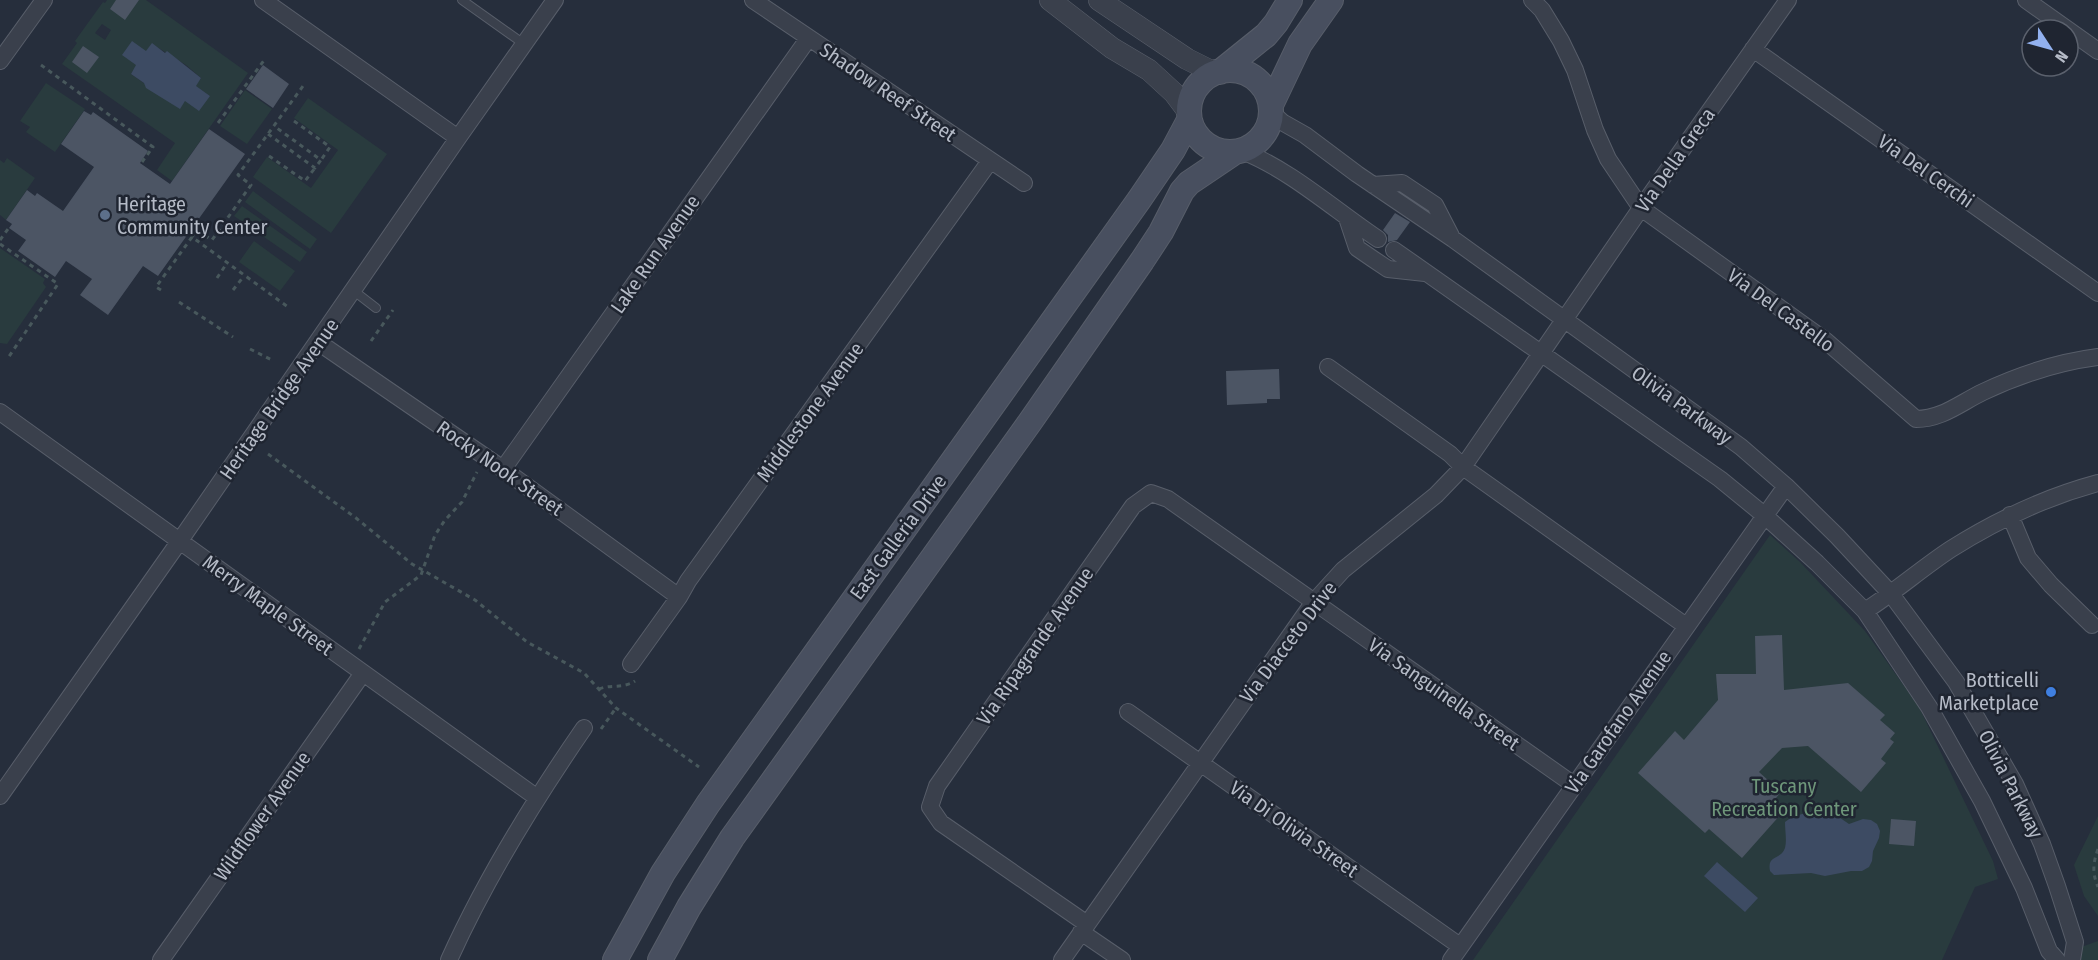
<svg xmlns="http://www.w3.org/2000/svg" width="2098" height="960" viewBox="0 0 2098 960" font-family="'Fira Sans Condensed',sans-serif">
	<rect width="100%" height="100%" fill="#262e3c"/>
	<path fill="#293b3e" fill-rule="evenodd" d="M107,0H146L248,73L172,181L157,170L175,143L62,64L77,43L75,41L103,2L105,3ZM102,24L111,30L105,40L95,33ZM152,44L186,65L201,78L195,86L210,96L185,101L179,108L131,74Z
		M46,83L85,109L55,152L26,132L30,127L20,121Z
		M245,90L272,109L247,144L220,126Z
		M308,98L387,154L331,233L253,177L267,157L311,188L338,150L294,118Z
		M7,158L35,178L6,220L0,215V160L4,163Z
		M253,191L317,239L310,249L245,202Z
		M242,206L307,252L300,262L234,216Z
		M254,241L295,271L280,291L239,262Z
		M0,248L45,279L43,283L46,287L7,344L0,343Z
		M1770,535L1800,562L1865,631L1919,707L1993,861L1998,879L1975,887L1942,960H1473Z
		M2098,816V916L2084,896L2074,865Z
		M2098,941V960H2045Z"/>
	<path fill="#3d4b63" d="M132,41L146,51L152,43L165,53L167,51L201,78L196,86L210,96L199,111L185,101L180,109L146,88L144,83L131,74L136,65L122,55Z
		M1819,809L1830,811L1849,824L1863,819L1871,820L1877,824L1880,831L1879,838L1873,851L1872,861L1869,867L1862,871H1851L1825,876L1811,873L1774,875L1770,871C1767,854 1780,861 1785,848C1787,840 1785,831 1785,822L1792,817Z
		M1717,862L1758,898L1745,912L1704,876Z"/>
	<path fill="#4c5564" d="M116,0H139L125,20L110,9Z
		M83,46L99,57L87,73L72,62Z
		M263,65L289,84L273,108L246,89Z
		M84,111L91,115L93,112L148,151L140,163L170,184L209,129L245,154L158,276L143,266L108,315L80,295L92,279L66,261L55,277L18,251L26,240L9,228L12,224L6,220L27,190L35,196L37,193L63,211L94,167L61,144Z
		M1395,213L1410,222L1397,240L1388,242V235L1383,230Z
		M1279,369L1280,399H1267V403L1227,405L1226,371Z
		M1782,635L1784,690L1848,683L1885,715L1880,720L1895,733L1890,739L1894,742L1881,759L1886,763L1861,792L1808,746L1782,748L1759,772L1781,792L1771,804L1782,813L1742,858L1709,829L1705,833L1638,773L1675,731L1684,740L1718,700L1716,674H1756L1755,636Z
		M1891,819L1916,821L1914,846L1889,844Z"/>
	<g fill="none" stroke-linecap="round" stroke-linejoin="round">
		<defs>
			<path id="service" d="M462,0L524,44
				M354,291L376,308"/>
			<path id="minor" d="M263,0L458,138
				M753,0L1024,183
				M1532,0L1542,10L1561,41L1575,70L1595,130L1608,159L1641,208L1826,341L1916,419C1942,419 1960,403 1983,392C2019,375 2059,362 2098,357
				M2026,0L2098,51
				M1753,49L2098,293
				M0,61L44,0
				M1271,112L1282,122L1305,135L1357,174L1453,239L1741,447L1786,486L1837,536L1891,594L1956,682L2015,784L2042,844L2057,886L2075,942L2072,960
				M1242,151C1289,169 1336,211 1378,239
				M1373,185L1402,183L1435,205L1451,236
				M1347,218L1357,248L1373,259L1388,269L1425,273
				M1394,250L1720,479L1764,515L1817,563L1865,611L1929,707L1982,801L2024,888L2049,951L2057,960
				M318,342L503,469L679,597
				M1328,367L1450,454L1463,467L1686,626
				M0,412L536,797
				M503,469L808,39
				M2010,515L2028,558L2051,585L2092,625
				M1865,611C1895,592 1922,568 1951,549C1997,520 2046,497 2098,483
				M631,664L679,597L688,581L990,161
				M1128,712L1460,946
				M0,796L179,542L458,138L555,0
				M1087,924L941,823L930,807L937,786L1133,506L1151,493L1168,499L1574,785
				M1081,932L1122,960
				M161,960L363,673
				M449,960C486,878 533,802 584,728
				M1062,960L1313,603L1343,570L1436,495L1463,467L1641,208L1788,0
				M1451,960L1786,486"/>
			<path id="tertiary" d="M1050,0L1112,48L1149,70L1174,93L1189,113
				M1099,0L1187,59L1209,70L1217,72"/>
			<path id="secondary" d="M1189 111a41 41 0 1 1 82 0a41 41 0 1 1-82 0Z
				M1220,72L1266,35L1276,23L1290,0
				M1271,105L1300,44L1331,0
				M615,960L663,873L708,804L1139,200L1173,150L1189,120
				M660,960L689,907L732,838L1030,422L1142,261L1161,232L1182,191L1189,183L1235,152"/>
		</defs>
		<use href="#service" stroke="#585e6a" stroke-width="10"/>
		<use href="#minor" stroke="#585e6a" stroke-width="18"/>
		<use href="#tertiary" stroke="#585e6a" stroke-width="22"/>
		<use href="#secondary" stroke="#585e6a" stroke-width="26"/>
		<path stroke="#48585c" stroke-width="3" stroke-dasharray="4.5 4.5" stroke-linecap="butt" d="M41,65L153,147L142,162
			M294,121L330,147L321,160
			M218,123L265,59
			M268,134L315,168L321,160L274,126
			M269,156L305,181L315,168
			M192,237L197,230L212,240L251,185L238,175L303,86
			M0,240L8,229
			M0,244L58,284L8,358
			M217,278L227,263
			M161,290L156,287L192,237L288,307
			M233,290L244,276
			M179,302L233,337
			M371,341L393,310
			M250,349L272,360
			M268,454L356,518L412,564L475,600L527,642L584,673L616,708L699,767
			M359,649L385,602L421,575L435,535L445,520L462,502L477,472
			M599,689C611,684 623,689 635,681
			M601,729L616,708
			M2098,849C2093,863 2092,873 2098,887"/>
		<use href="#service" stroke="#3a404c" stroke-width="8"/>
		<use href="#minor" stroke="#3a404c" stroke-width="16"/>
		<use href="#tertiary" stroke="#3a404c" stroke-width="21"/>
		<use href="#secondary" stroke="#484f5f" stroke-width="24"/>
	</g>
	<circle fill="#5c6f8a" stroke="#1f2531" stroke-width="2" cx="105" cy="215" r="6"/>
	<circle fill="#3f7fe0" stroke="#1f2531" stroke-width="2" cx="2051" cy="692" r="6"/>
	<g text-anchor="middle" stroke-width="5" stroke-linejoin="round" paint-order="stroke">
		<g font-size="20" fill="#b5bbc7" stroke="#1f2531">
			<text transform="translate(888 92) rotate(34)" y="7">Shadow Reef Street</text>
			<text transform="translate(1675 160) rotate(-55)" y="7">Via Della Greca</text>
			<text transform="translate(1926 171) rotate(35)" y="7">Via Del Cerchi</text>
			<text transform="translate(655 254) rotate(-55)" y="7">Lake Run Avenue</text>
			<text transform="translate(1781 310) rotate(36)" y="7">Via Del Castello</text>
			<text transform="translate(279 399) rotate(-55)" y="7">Heritage Bridge Avenue</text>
			<text transform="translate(1682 405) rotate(36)" y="7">Olivia Parkway</text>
			<text transform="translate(810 412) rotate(-54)" y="7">Middlestone Avenue</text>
			<text transform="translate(500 468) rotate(35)" y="7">Rocky Nook Street</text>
			<text transform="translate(898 537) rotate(-54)" y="7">East Galleria Drive</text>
			<text transform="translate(268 605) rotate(36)" y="7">Merry Maple Street</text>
			<text transform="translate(1288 642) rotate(-53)" y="7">Via Diacceto Drive</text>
			<text transform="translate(1035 646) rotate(-55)" y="7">Via Ripagrande Avenue</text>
			<text transform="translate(1444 694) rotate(35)" y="7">Via Sanguinella Street</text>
			<text transform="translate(1618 722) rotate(-55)" y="7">Via Garofano Avenue</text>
			<text transform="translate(2011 784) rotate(63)" y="7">Olivia Parkway</text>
			<text transform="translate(262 816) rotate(-55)" y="7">Wildflower Avenue</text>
			<text transform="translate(1294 829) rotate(35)" y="7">Via Di Olivia Street</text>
		</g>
		<g font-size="20" fill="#b5bbc7" stroke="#1f2531" text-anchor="start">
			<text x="117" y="211">Heritage<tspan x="117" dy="23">Community Center</tspan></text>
			<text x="2039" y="687" text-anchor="end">Botticelli<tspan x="2039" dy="23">Marketplace</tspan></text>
		</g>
		<g font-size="20" fill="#6e967a" stroke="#1f2531">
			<text x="1784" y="793">Tuscany<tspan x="1784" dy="23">Recreation Center</tspan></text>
		</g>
	</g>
	<g transform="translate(2050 48) rotate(126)"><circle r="28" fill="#1f2531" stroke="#5b616d" stroke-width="1.5"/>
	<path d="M0-4.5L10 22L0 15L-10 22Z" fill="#92b1ef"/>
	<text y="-9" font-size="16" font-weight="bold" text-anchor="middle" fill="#b5bbc7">N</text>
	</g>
</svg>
